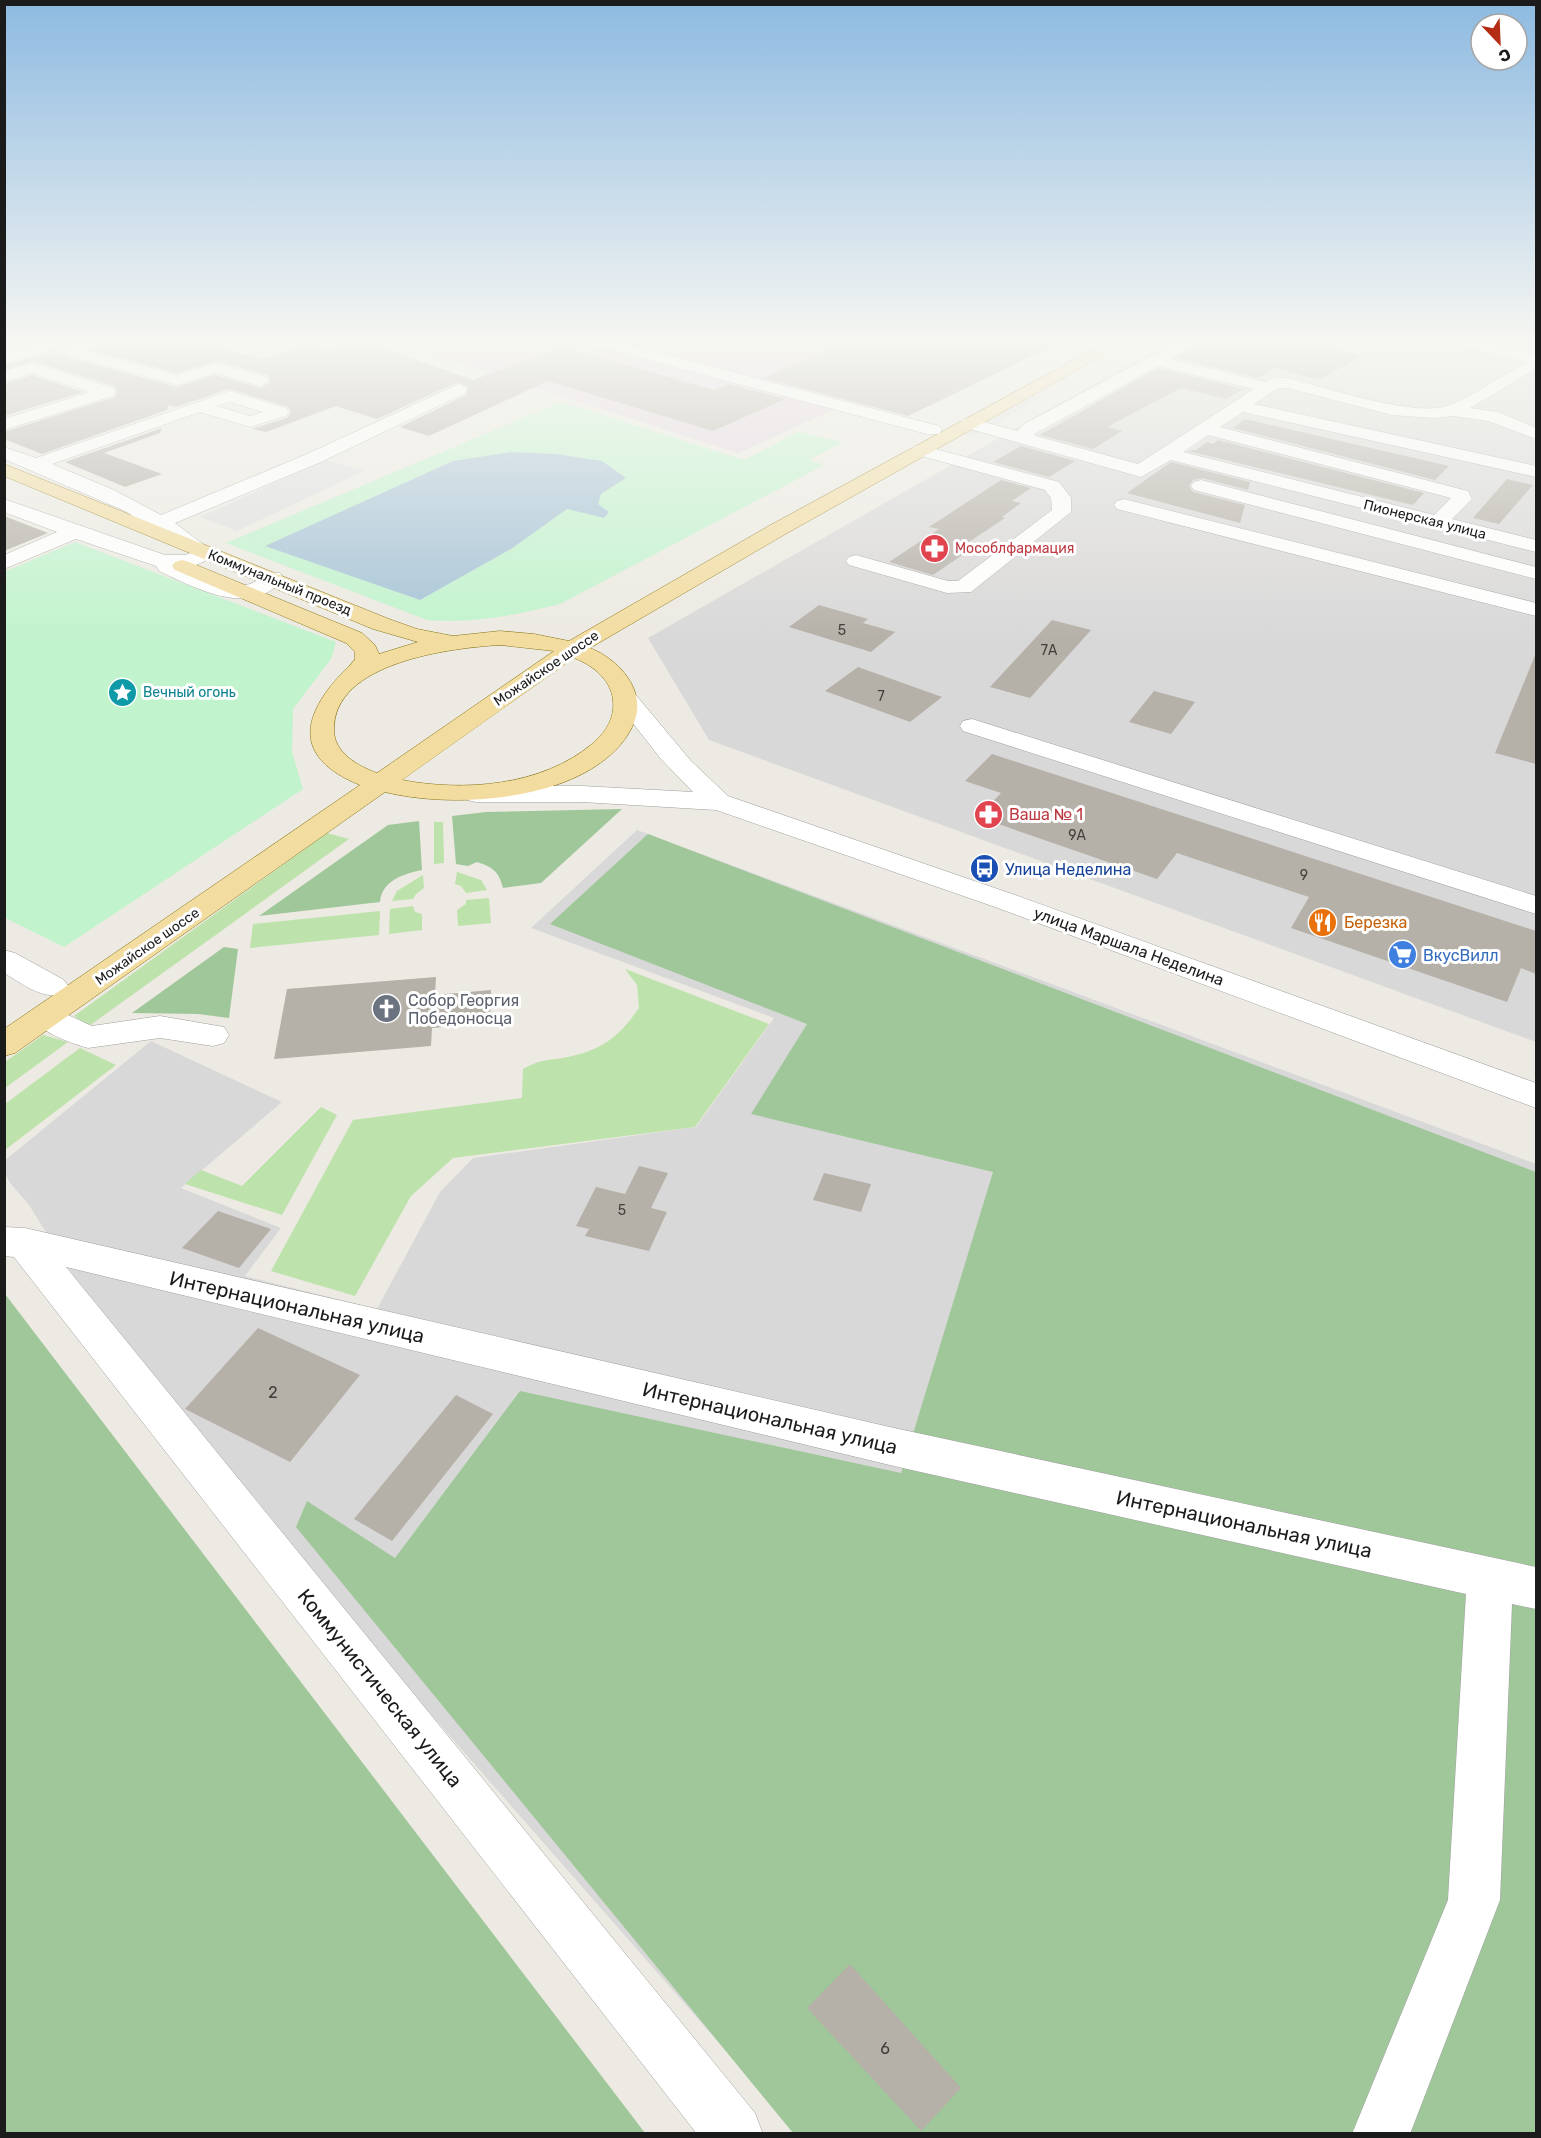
<svg xmlns="http://www.w3.org/2000/svg" width="1541" height="2138" viewBox="0 0 1541 2138" font-family="Rubik,sans-serif">
	<rect width="100%" height="100%" fill="#eceae2"/>
	<path fill="#d9d8d8" d="M1167,342H1536V1042L709,740L648,638Z
		M637,830L1536,1164V2133H798L142,1385L29,1205L10,1183L5,1173L4,1161L151,1041L282,1102L181,1188L281,1228L245,1276L377,1309L440,1192L473,1158L696,1127L774,1018L531,928Z"/>
	<path fill="#e4d4df" d="M444,342H1002L866,410L844,405L738,453L421,351Z"/>
	<path fill="#bee2ab" d="M434,822H443L444,863L434,864Z
		M327,833L349,839L89,1026L74,1016Z
		M457,872L481,880L487,890L466,893L461,886L455,884Z
		M423,875L424,888L416,894L413,899L392,901L397,891Z
		M489,898L491,923L458,926L457,910L466,904V900Z
		M413,906L415,912L422,914V930L389,934L390,909Z
		M380,911L379,935L250,948L253,924Z
		M625,969L769,1024L695,1127L453,1158L411,1196L355,1296L271,1271L353,1120L522,1098L523,1069C542,1059 544,1061 563,1058C601,1051 618,1038 639,1008L637,985Z
		M43,1035L68,1042L5,1088V1062Z
		M80,1048L116,1065L5,1150V1104Z
		M321,1107L337,1115L282,1215L185,1184L201,1170L242,1186Z"/>
	<path fill="#a0c79a" d="M622,809L541,883L503,888C499,871 492,867 477,862L468,866L456,864L452,816L486,812Z
		M419,821L422,870C404,874 382,880 380,902L259,916L388,825Z
		M648,834L1536,1172V2133H793L296,1527L307,1501L395,1558L520,1391L901,1473L993,1172L751,1114L807,1024L550,924Z
		M224,947L238,949L229,1018L198,1014L132,1013Z
		M5,1294L645,2133H5Z"/>
	<path fill="#c1f3cd" fill-rule="evenodd" d="M561,402L744,460L798,432L843,442L809,460L824,465L560,604C515,615 474,624 427,620L226,543ZM453,461L625,478L601,494L597,504L605,518L567,509L511,549L420,600L266,546Z
		M75,542L336,642L331,659L293,709L292,752L303,789L64,947L5,918L4,572Z"/>
	<path fill="#dfdfdf" d="M1043,389L1052,391L975,436L965,434Z
		M326,460L364,471L237,531L200,517Z"/>
	<path fill="#a6c3d6" d="M511,452L556,454L602,461L626,478L601,494L598,504L609,512L604,518L567,509L511,549L420,600L265,546L453,461Z"/>
	<path fill="#b5b0a8" d="M103,342H199L263,359L309,345L330,351L358,342H366L473,380L563,347L714,390L729,384L785,399L713,431L548,381L429,436L400,427L466,395L468,387L458,382L377,419L336,406L266,432L252,429L287,418L291,412L288,407L229,389L176,407L169,405L167,410L42,454L4,439V432L115,397L117,391L114,386L33,361L4,369V366L48,353L58,357L66,354L67,357L177,387L215,375L260,388L271,382L268,375L216,361L177,373L91,350L100,347Z
		M847,342H1061L908,416L764,378Z
		M1202,342H1299L1362,356L1319,380L1275,368L1259,378L1176,358Z
		M1158,368L1243,389L1226,399L1181,388L1107,427L1122,431L1093,449L1040,435Z
		M32,375L83,392L4,416V384Z
		M1245,419L1449,466L1435,480L1233,428Z
		M162,428L160,433L104,453L162,474L125,487L65,462Z
		M1218,440L1424,493L1413,505L1188,451L1196,450L1207,442L1213,444Z
		M1021,446L1075,461L1049,477L993,462Z
		M1171,462L1250,482L1248,490L1202,478L1193,480L1189,486L1193,492L1245,505L1240,523L1127,493Z
		M1507,479L1533,485L1499,524L1473,518Z
		M1001,480L1031,488L1012,501L1021,503L1002,517L1005,518L963,546L971,549L933,575L889,562L939,529L929,527Z
		M4,516L48,533L4,551Z
		M819,605L868,619L863,623L895,632L871,652L789,627Z
		M1052,620L1091,630L1030,698L990,687Z
		M1536,653V764L1495,753Z
		M858,667L942,697L910,722L825,691Z
		M1154,691L1195,702L1171,734L1129,722Z
		M992,754L1536,931V974L1521,968L1507,1002L1291,928L1309,897L1177,853L1157,879L978,817L1001,793L965,781Z
		M436,977L435,995L491,990L490,1023L432,1028L431,1046L274,1059L287,989Z
		M639,1166L668,1173L651,1208L667,1212L649,1251L585,1236L589,1229L576,1226L596,1187L625,1194Z
		M824,1173L871,1184L861,1212L813,1200Z
		M218,1211L271,1229L239,1268L182,1248Z
		M258,1328L360,1375L290,1462L185,1409Z
		M456,1395L493,1414L392,1541L354,1519Z
		M850,1964L961,2088L921,2131L807,2008Z"/>
	<g fill="none" stroke-linecap="round" stroke-linejoin="round">
		<defs>
			<path id="minor" d="M44,342H69L67,345L4,364V354Z
				M75,342H101L99,345L83,350L177,375L215,363L267,377L269,381L261,386L215,373L178,385L68,355L67,347Z
				M590,342H617L939,426L942,430L939,434H927L592,345Z
				M1077,342H1101L1102,344L1094,349L1079,345Z
				M1178,342H1198L1170,359L1265,382L1274,378H1288C1324,387 1418,419 1450,405C1477,394 1502,376 1527,362L1454,345L1452,342H1481L1536,354V369L1470,408L1498,412L1536,428V439L1488,421L1453,416L1434,418L1392,415L1288,388H1278L1254,404L1536,466V477L1243,412L1220,427L1468,491L1472,499L1452,519L1536,540V552L1171,460L1141,477L963,427L960,423L963,419L969,418L1017,431L1024,424ZM1158,366L1254,389L1138,464L1036,436L1034,434ZM1208,435L1451,498L1434,515L1183,452Z
				M32,363L113,388L115,392L113,396L4,430V419L90,392L32,373L4,382V371Z
				M459,384L467,389L465,393L321,462L175,523L212,551L207,560L196,565L201,570L198,573C214,580 232,589 250,584C262,580 264,570 280,573L283,578C254,620 193,587 159,571L156,566L76,539L4,569V555L57,532L4,512V499L165,555H185L191,553L125,511L4,459V447L36,458L230,391L286,408L289,412L286,416L250,427L200,412L52,464L114,490L161,515L307,454ZM230,402L263,412L250,416L217,406Z
				M920,445L1059,482L1071,498V512L971,592L947,593L849,565L846,561L849,557L856,555L948,581H958L1052,510L1051,498L1045,490L914,454L911,450L914,446Z
				M1201,480L1536,567V579L1194,490L1191,486L1194,482Z
				M1124,499L1536,603V616L1117,509L1114,505L1117,501Z
				M626,692L635,694L691,761L728,796L1015,895L1536,1083V1108L995,907L716,810L582,802H476L467,800L463,794L467,788L476,786H582L693,792L661,759L614,699L617,694Z
				M972,719L1536,896V914L963,731L960,726L963,721Z
				M4,950L15,953L64,980L69,987L64,994C42,1000 23,984 4,973Z
				M46,1005L92,1026L160,1016L224,1027L229,1035L224,1043L213,1046L160,1038L88,1048C70,1043 40,1032 30,1016L35,1009Z
				M4,1227L25,1228L894,1428L1536,1567V1609L1512,1604L1500,1900L1410,2134H1352L1448,1900L1466,1594L894,1466L66,1267L755,2113L763,2134H697L14,1257L4,1256Z"/>
			<path id="major" d="M1107,342H1127L782,536L590,648C610,656 631,674 636,696C640,712 634,726 625,739C579,802 453,809 385,792L15,1053L4,1056V1029L360,785C308,764 295,732 330,687C337,677 348,669 355,659V652L346,643L175,570L172,566L175,562L182,560L189,562L362,633L375,645L379,654L418,642L373,629L4,476V464L389,619L417,629L453,636L500,631L534,634L569,641L767,527ZM500,645L554,651L377,773C358,766 334,753 334,730C333,662 451,648 500,645ZM574,658C593,665 611,680 613,700C615,719 605,733 592,744C542,786 464,792 402,780Z"/>
		</defs>
		<use href="#minor" stroke="#9f9f9f" stroke-width="1"/>
		<use href="#major" stroke="#84700e" stroke-width="1"/>
		<use href="#minor" fill="#fff" fill-rule="evenodd"/>
		<use href="#major" fill="#f2dca0" fill-rule="evenodd"/>
	</g>
	<linearGradient id="sky" x2="0" y2="1"><stop stop-color="#8dbae1"/><stop offset="0.53" stop-color="#f6f6f2"/><stop offset="1" stop-color="#f6f6f2" stop-opacity="0"/></linearGradient>
	<rect width="1541" height="641" fill="url(#sky)"/>
	<defs>
		<symbol id="pharmacy-disc" viewBox="-11 -11 22 22"><circle r="9.5" fill="#e0444e" stroke="#fff"/><path d="M-2-6h4v4h4v4h-4v4h-4v-4h-4v-4h4Z" fill="#fff"/></symbol>
		<symbol id="sight-disc" viewBox="-11 -11 22 22"><circle r="9.5" fill="#0f9aa8" stroke="#fff"/><path d="M0-6L1.8-2.2L6-1.7L2.9 1.2L3.7 5.4L0 3.3L-3.7 5.4L-2.9 1.2L-6-1.7L-1.8-2.2Z" fill="#fff"/></symbol>
		<symbol id="bus-disc" viewBox="-11 -11 22 22"><circle r="9.5" fill="#1a4fb4" stroke="#fff"/><path d="M-5-6H5V4H4V6H2V4H-2V6H-4V4H-5ZM-3.5-4V0h7V-4ZM-3.5 1.2v1.5H-2V1.2ZM2 1.2v1.5H3.5V1.2Z" fill="#fff"/></symbol>
		<symbol id="restaurant-disc" viewBox="-11 -11 22 22"><circle r="9.5" fill="#e8710a" stroke="#fff"/><path d="M-5-6h1v4h1v-4h1v4h1v-4h1v5L-1.5 .5V6h-2V.5L-5-1ZM5-6V6H3V1.5H1.5Q1.5-4 5-6Z" fill="#fff"/></symbol>
		<symbol id="supermarket-disc" viewBox="-11 -11 22 22"><circle r="9.5" fill="#3f7fe0" stroke="#fff"/><path d="M-6-5.5h2.5l.6 2H6L4.5 2H-2.5L-4.4-4H-6ZM-1.5 3.2a1.3 1.3 0 1 0 .1 0ZM3 3.2a1.3 1.3 0 1 0 .1 0Z" fill="#fff"/></symbol>
		<symbol id="church-disc" viewBox="-11 -11 22 22"><circle r="9.5" fill="#6b7280" stroke="#fff"/><path d="M-1.2-6h2.4v3.5h3.3v2.4h-3.3V6h-2.4V-.1h-3.3v-2.4h3.3Z" fill="#fff"/></symbol>
	</defs>
	<g fill-rule="evenodd">
		<use href="#pharmacy-disc" x="918" y="532" width="33" height="33"/>
		<use href="#sight-disc" x="106" y="676" width="33" height="33"/>
		<use href="#pharmacy-disc" x="972" y="798" width="33" height="33"/>
		<use href="#bus-disc" x="968" y="852" width="33" height="33"/>
		<use href="#restaurant-disc" x="1306" y="906" width="33" height="33"/>
		<use href="#supermarket-disc" x="1386" y="938" width="33" height="33"/>
		<use href="#church-disc" x="370" y="992" width="33" height="33"/>
	</g>
	<g text-anchor="middle" stroke-width="6" stroke-linejoin="round" paint-order="stroke">
		<g font-size="14" fill="#1b1b1b" stroke="#fff">
			<text transform="translate(1425 519) rotate(14)" y="5">Пионерская улица</text>
			<text transform="translate(280 582) rotate(22)" y="5">Коммунальный проезд</text>
			<text transform="translate(546 668) rotate(-34)" y="5">Можайское шоссе</text>
			<text transform="translate(147 946) rotate(-35)" y="5">Можайское шоссе</text>
		</g>
		<g font-size="14" fill="#be3a42" stroke="#fff" text-anchor="start">
			<text x="955" y="553">Мособлфармация</text>
		</g>
		<g font-size="14" fill="#42403e">
			<text x="842" y="635">5</text>
			<text x="1049" y="655">7А</text>
			<text x="881" y="701">7</text>
			<text x="1077" y="840">9А</text>
			<text x="1304" y="880">9</text>
			<text x="622" y="1215">5</text>
		</g>
		<g font-size="14" fill="#0d838f" stroke="#fff" text-anchor="start">
			<text x="143" y="697">Вечный огонь</text>
		</g>
		<g font-size="16" fill="#be3a42" stroke="#fff" text-anchor="start">
			<text x="1009" y="820">Ваша № 1</text>
		</g>
		<g font-size="16" fill="#164399" stroke="#fff" text-anchor="start">
			<text x="1005" y="875">Улица Неделина</text>
		</g>
		<g font-size="16" fill="#c56008" stroke="#fff" text-anchor="start">
			<text x="1344" y="928">Березка</text>
		</g>
		<g font-size="16" fill="#1b1b1b" stroke="#fff">
			<text transform="translate(1129 946) rotate(20)" y="6">улица Маршала Неделина</text>
		</g>
		<g font-size="16" fill="#366cbe" stroke="#fff" text-anchor="start">
			<text x="1423" y="961">ВкусВилл</text>
		</g>
		<g font-size="16" fill="#5b616d" stroke="#fff" text-anchor="start">
			<text x="408" y="1006">Собор Георгия<tspan x="408" dy="18">Победоносца</tspan></text>
		</g>
		<g font-size="16" fill="#42403e">
			<text x="273" y="1398">2</text>
			<text x="885" y="2054">6</text>
		</g>
		<g font-size="20" fill="#1b1b1b" stroke="#fff">
			<text transform="translate(297 1307) rotate(13)" y="7">Интернациональная улица</text>
			<text transform="translate(770 1418) rotate(13)" y="7">Интернациональная улица</text>
			<text transform="translate(1244 1524) rotate(12)" y="7">Интернациональная улица</text>
			<text transform="translate(380 1688) rotate(51)" y="7">Коммунистическая улица</text>
		</g>
	</g>
	<rect width="1541" height="2138" fill="none" stroke="#1b1b1b" stroke-width="12"/>
	<g transform="translate(1499 42) rotate(157)"><circle r="28" fill="#ffffff" stroke="#a4a4a4" stroke-width="1.5"/>
	<path d="M0-4.5L10 22L0 15L-10 22Z" fill="#b42c13"/>
	<text y="-9" font-size="16" font-weight="bold" text-anchor="middle" fill="#1b1b1b">С</text>
	</g>
</svg>
